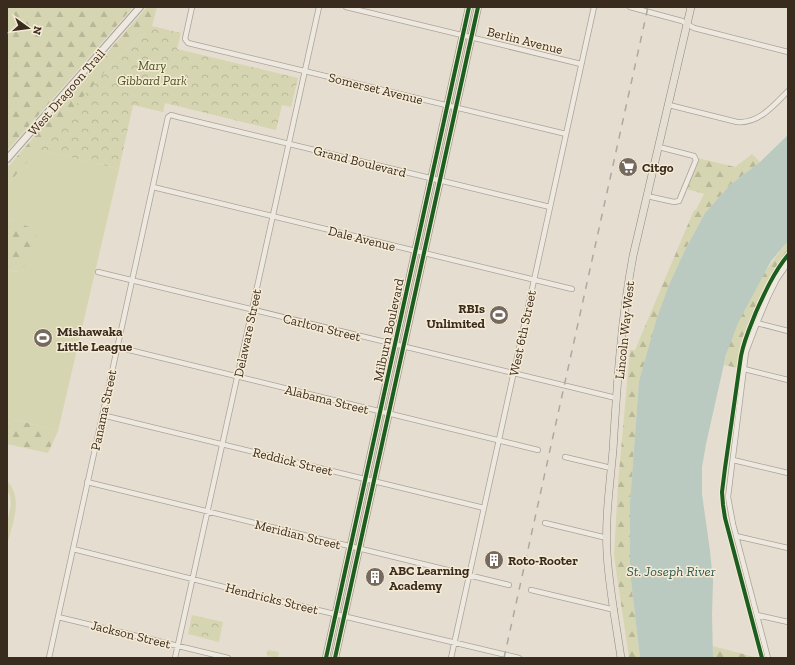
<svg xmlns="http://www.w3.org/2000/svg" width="795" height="665" viewBox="0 0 795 665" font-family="'Zilla Slab',serif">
	<defs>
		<pattern id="forest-firs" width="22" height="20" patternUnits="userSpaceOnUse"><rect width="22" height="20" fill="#d6d5b1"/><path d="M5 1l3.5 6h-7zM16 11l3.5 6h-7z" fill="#b8b798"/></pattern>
		<pattern id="park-crowns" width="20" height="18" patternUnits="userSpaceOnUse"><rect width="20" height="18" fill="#d6d5b1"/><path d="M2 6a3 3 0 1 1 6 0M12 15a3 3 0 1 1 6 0" fill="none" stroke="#b8b798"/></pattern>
	</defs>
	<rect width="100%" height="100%" fill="#e5ddcf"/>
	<path fill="#d6d5b1" d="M37,149L119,169L58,431L13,419L7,415V270L18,272L14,221L7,219V185Z
		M7,481C24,498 12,525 7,545V524L11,504L10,496L7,489Z"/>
	<path fill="url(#forest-firs)" d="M7,7H133L7,151Z
		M147,7H157L152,26L111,65L7,185V168Z
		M752,154L760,162L730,185L705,213L685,250L669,285L639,381L630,503V572L640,658H629L614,556L618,483L630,350H635L694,210H696L704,194L687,189L698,163V158L735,167Z
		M7,219L35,229L36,234L22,272L7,270Z
		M788,241V252L772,273L765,286L743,336L739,352L738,368L724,365C734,320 759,276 788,241Z
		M7,415L13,419L58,431L48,453L7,444Z
		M713,646L758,658H713Z"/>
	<path fill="url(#park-crowns)" d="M152,26L181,33L177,49L298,78L291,107L282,105L276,130L165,103L163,112L133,105L119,169L37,149L111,65Z
		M192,615L223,622L219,642L188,634Z
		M268,650L279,652L278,658L267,656Z"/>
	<path fill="#bacac0" d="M788,135V241L771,261L738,323L726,355L706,444L702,467V494L710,551L713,581L712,615L713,658H640L630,572V503L639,381L657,318L669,285L685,250L705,213L730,185L760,162Z"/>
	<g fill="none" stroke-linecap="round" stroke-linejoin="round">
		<defs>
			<path id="minor" d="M192,7L185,39L188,43L566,134
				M346,7L581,64
				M630,7L682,21L694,28L788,52
				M669,105L737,122C759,124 774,105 788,91
				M153,187L572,289
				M647,196L674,202L679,201L696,160L694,156L659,147
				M98,272L616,398
				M757,323L788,331
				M117,347L538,450
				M744,369L788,380
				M102,415L484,508
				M565,457L611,468
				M733,460L788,473
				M87,482L509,585
				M545,523L607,538
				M736,536L788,548
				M73,549L280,601L519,658
				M531,590L615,610
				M757,615L788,622
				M58,617L228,658
				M49,658L168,117L171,115L178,117L550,207
				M175,658L319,7
				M451,658L594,7
				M768,658L733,524L728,497L746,352L757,323L768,297L777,279L788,263"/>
			<path id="tertiary" d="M7,159L140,7
				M326,658L469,7
				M335,658L478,7"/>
			<path id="primary" d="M621,658C616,623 609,588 607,553C605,519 610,484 613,450C617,385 621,320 633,256L691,7"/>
		</defs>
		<use href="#minor" stroke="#aba398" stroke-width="6"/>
		<use href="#tertiary" stroke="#aba398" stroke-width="8"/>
		<use href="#primary" stroke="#90887e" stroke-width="8"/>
		<use href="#minor" stroke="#eee9e0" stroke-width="4.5"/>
		<use href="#tertiary" stroke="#eee9e0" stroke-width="6"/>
		<use href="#primary" stroke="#e5ded2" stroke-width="7"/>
		<path stroke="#ada8a1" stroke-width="1.5" stroke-dasharray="7 7" stroke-linecap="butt" d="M504,658L648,7"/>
		<defs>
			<path id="cycleway" d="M326,658L469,7
				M335,658L478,7
				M762,658L725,518L723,505L722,492L725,468L741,356C744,340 750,327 756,312C765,292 774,272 788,255"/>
		</defs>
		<use href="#cycleway" stroke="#f6ebd5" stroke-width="6"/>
		<use href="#cycleway" stroke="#1b5e20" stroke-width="4"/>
	</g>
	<defs>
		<symbol id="supermarket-disc" viewBox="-11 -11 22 22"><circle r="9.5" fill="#76695d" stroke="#f6ebd5"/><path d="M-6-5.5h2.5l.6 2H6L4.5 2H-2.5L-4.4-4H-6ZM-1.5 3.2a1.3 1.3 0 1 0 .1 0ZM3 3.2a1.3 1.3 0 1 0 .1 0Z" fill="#fff"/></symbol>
		<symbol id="stadium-disc" viewBox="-11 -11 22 22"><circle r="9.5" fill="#76695d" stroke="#f6ebd5"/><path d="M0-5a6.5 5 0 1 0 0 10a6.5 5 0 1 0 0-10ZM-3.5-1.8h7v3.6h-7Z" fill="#fff"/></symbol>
		<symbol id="building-disc" viewBox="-11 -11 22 22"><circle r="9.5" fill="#76695d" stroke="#f6ebd5"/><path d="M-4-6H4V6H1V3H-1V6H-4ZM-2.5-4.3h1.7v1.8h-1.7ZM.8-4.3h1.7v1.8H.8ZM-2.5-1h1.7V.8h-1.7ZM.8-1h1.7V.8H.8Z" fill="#fff"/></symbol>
	</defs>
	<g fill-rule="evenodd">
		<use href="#supermarket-disc" x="617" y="156" width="22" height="22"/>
		<use href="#stadium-disc" x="488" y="304" width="22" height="22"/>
		<use href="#stadium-disc" x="32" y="327" width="22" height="22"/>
		<use href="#building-disc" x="483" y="549" width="22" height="22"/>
		<use href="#building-disc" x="364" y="566" width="22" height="22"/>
	</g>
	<g text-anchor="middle" stroke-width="3" stroke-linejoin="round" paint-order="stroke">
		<g font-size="13" fill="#3a2b1f" stroke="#f6ebd5">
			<text transform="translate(525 40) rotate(14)" y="5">Berlin Avenue</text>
			<text transform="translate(376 88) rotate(14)" y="5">Somerset Avenue</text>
			<text transform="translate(66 92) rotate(-49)" y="5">West Dragoon Trail</text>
			<text transform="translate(360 161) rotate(14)" y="5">Grand Boulevard</text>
			<text transform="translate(362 238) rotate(14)" y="5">Dale Avenue</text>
			<text transform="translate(322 327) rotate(14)" y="5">Carlton Street</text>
			<text transform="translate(388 330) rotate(-78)" y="5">Milburn Boulevard</text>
			<text transform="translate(624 330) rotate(-84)" y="5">Lincoln Way West</text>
			<text transform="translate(247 333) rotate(-78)" y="5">Delaware Street</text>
			<text transform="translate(522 333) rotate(-78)" y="5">West 6th Street</text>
			<text transform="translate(327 399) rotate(14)" y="5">Alabama Street</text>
			<text transform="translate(103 410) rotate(-78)" y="5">Panama Street</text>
			<text transform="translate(293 461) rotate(14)" y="5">Reddick Street</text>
			<text transform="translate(298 534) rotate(14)" y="5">Meridian Street</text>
			<text transform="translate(272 598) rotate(14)" y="5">Hendricks Street</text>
			<text transform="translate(131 634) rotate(14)" y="5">Jackson Street</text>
		</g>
		<g font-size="13" font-style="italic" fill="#4d5725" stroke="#f6ebd5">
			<text x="152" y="70">Mary<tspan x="152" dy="15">Gibbard Park</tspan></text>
		</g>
		<g font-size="13" font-weight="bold" fill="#3a2b1f" stroke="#f6ebd5" text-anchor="start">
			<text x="642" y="172">Citgo</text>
			<text x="485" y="313" text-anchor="end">RBIs<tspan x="485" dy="15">Unlimited</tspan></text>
			<text x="57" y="336">Mishawaka<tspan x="57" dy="15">Little League</tspan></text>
			<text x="508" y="565">Roto-Rooter</text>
			<text x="389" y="575">ABC Learning<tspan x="389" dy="15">Academy</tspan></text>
		</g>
		<g font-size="14" font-style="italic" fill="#2e5a55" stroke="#f6ebd5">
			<text x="671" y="576">St. Joseph River</text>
		</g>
	</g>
	<rect width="795" height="665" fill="none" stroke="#3a2b1f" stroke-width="16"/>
	<g transform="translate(28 28) rotate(104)" stroke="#f6ebd5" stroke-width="3" paint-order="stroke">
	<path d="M0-3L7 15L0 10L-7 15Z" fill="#3a2b1f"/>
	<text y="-6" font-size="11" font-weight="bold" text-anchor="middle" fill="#3a2b1f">N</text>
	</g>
</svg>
